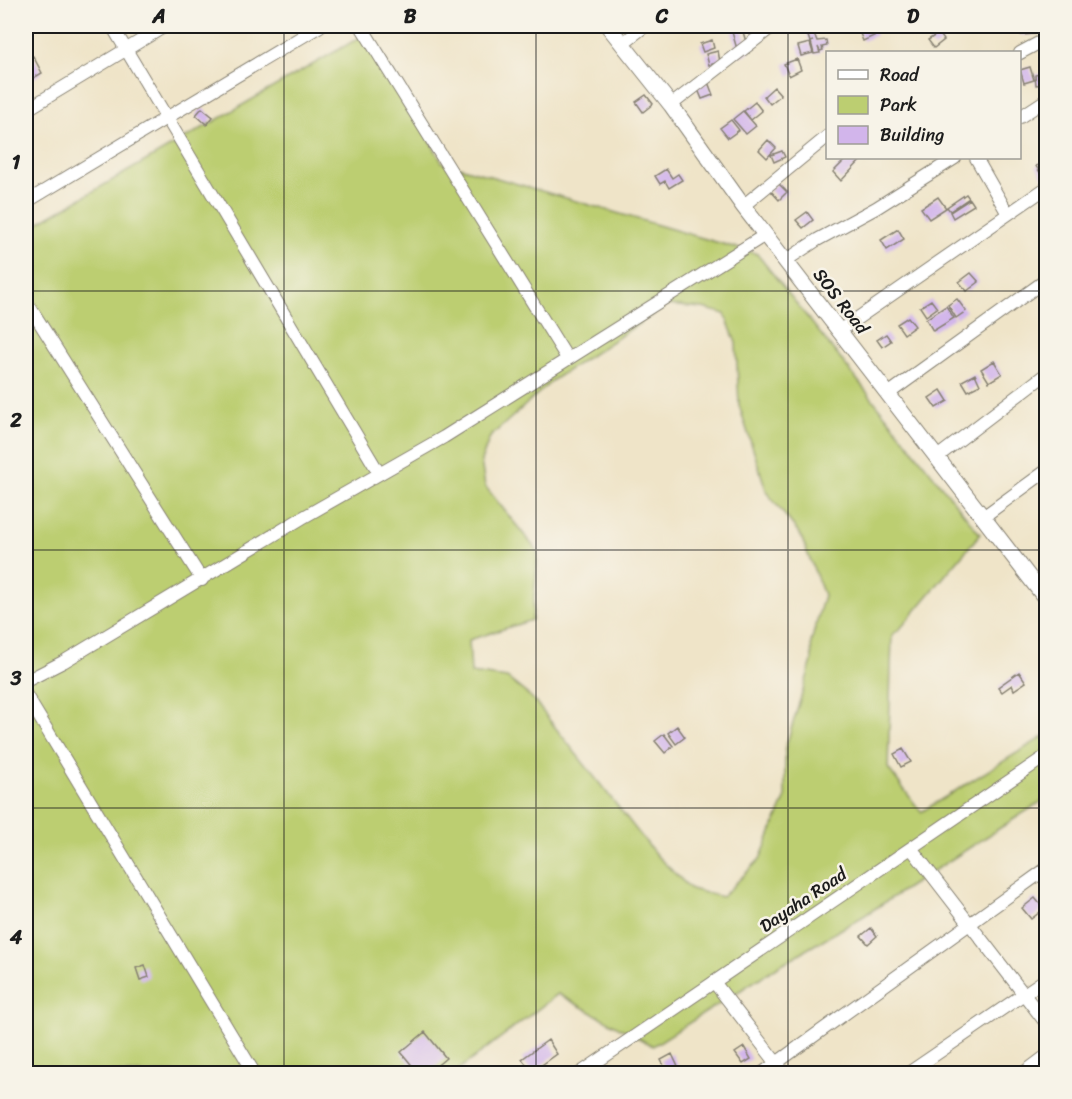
<svg xmlns="http://www.w3.org/2000/svg" width="1072" height="1099" viewBox="0 0 1072 1099" font-family="Sriracha,sans-serif">
	<rect width="100%" height="100%" fill="#f7f3e8"/>
	<filter id="ink" filterUnits="userSpaceOnUse"><feTurbulence type="fractalNoise" baseFrequency=".0167" numOctaves="2"/><feDisplacementMap in="SourceGraphic" scale="12" xChannelSelector="R" yChannelSelector="G"/><feConvolveMatrix kernelMatrix="1 2 1 2 8 2 1 2 1" color-interpolation-filters="sRGB"/></filter>
	<filter id="wash" filterUnits="userSpaceOnUse"><feTurbulence type="fractalNoise" baseFrequency=".008" numOctaves="4" result="noise"/><feDisplacementMap in="SourceGraphic" scale="24" xChannelSelector="R" yChannelSelector="G"/><feGaussianBlur stdDeviation="1.35" result="paint"/><feColorMatrix in="noise" values="0 0 0 0 0 0 0 0 0 0 0 0 0 0 0 0 0 1.4 0 .05"/><feComposite in="paint" operator="in"/></filter>
	<g filter="url(#wash)">
		<rect width="100%" height="100%" fill="#efe4c8"/>
		<path fill="#bcce71" stroke="#6c7546" stroke-width="1.5" fill-rule="evenodd" d="M369,32L442,162L757,254L980,534L900,629L892,635L888,768L921,812L1046,735V802L1042,801L862,917L780,965L653,1046L558,994L454,1073H26V230ZM667,305L703,308L725,314L736,343L739,405L767,493L800,534L824,595L811,642L812,661L785,749V799L760,859L722,897L691,889L657,856L532,698L507,678L471,673L469,640L532,620L538,552L485,486L481,461L490,437L553,380Z"/>
		<g id="blocks">
			<path fill="#d2b5eb" d="M872,26L876,35L863,41L859,31Z
				M1020,26H1034L1035,34L1021,35Z
				M742,28L749,53L739,56L732,32Z
				M813,31L817,41L826,40L827,46L822,47L823,50L820,51L818,47L820,53L814,54L811,42L813,41L810,42L807,33Z
				M939,33L944,40L934,48L928,40Z
				M712,40L714,48L703,52L700,44Z
				M810,43L813,53L801,56L798,46Z
				M718,51L720,62L709,65L706,54Z
				M33,56L42,73L32,79L28,72L26,73V60Z
				M797,59L801,70L789,76L784,64Z
				M1030,67L1034,80L1024,83L1020,70Z
				M1040,74H1046V84L1036,85L1035,75Z
				M708,82L713,95L702,99L697,87Z
				M774,87L781,95L770,104L764,96Z
				M646,95L653,104L643,112L636,102Z
				M755,102L762,111L751,120L744,111Z
				M202,108L213,117L207,125L196,115Z
				M743,111L756,126L746,134L733,119Z
				M731,120L739,130L728,138L720,128Z
				M768,140L776,148L767,158L759,150Z
				M782,151L785,157L774,162L771,155Z
				M847,158H859L861,160L841,181L833,172Z
				M1046,160V178L1044,179L1036,166Z
				M666,169L672,178L678,174L682,180L669,188L665,181L660,184L655,176Z
				M778,183L787,192L779,200L770,190Z
				M966,194L969,198L950,211L947,207Z
				M938,197L946,208L929,219L921,208Z
				M970,199L974,205L953,218L950,212Z
				M807,212L813,220L803,228L796,220Z
				M898,229L904,239L887,250L881,240Z
				M971,273L979,282L967,291L959,282Z
				M957,299L966,311L956,318L948,305Z
				M931,300L937,308L926,316L920,307Z
				M946,306L954,318L933,331L926,319Z
				M908,317L915,326L904,334L897,324Z
				M886,334L891,341L882,347L877,340Z
				M994,361L1002,374L989,382L981,369Z
				M975,374L980,385L968,391L962,381Z
				M941,390L948,401L936,408L929,398Z
				M1019,672L1026,682L1014,690L1012,685L1002,692L998,687Z
				M677,726L685,737L676,744L668,733Z
				M664,734L673,746L665,753L655,741Z
				M903,749L911,762L901,767L894,754Z
				M1035,898L1044,909L1031,919L1022,908Z
				M871,928L877,936L868,944L861,936Z
				M145,965L149,977L140,980L136,968Z
				M425,1032L446,1058L427,1074H419L401,1052Z
				M548,1040L557,1054L532,1072L522,1059Z
				M744,1047L751,1059L743,1064L735,1053Z
				M672,1054L679,1069L668,1074L661,1060Z"/>
		</g>
	</g>
	<g filter="url(#ink)">
		<use href="#blocks" fill-opacity="0" stroke="#868072" stroke-width="1.5"/>
		<g fill="none" stroke-linecap="round" stroke-linejoin="round">
			<defs>
				<path id="minor" d="M112,26L379,473
					M361,26L567,358
					M623,43L645,26
					M1020,53L1046,39
					M671,105L773,26
					M26,110L165,26
					M1020,117L1046,100
					M976,158L1008,214
					M26,202L320,26
					M743,206L828,136
					M785,261L817,240L876,208L955,158
					M26,301L202,580
					M839,331L1046,188
					M888,394L1046,280
					M937,457L1046,374
					M983,517L1046,471
					M1036,585L1046,576
					M26,681L63,662L302,518L444,437L765,235
					M26,695L255,1074
					M911,848L1046,1023
					M714,982L785,1074
					M579,1074L1046,756
					M761,1074L1046,869
					M907,1074L1046,979
					M1022,1074L1046,1056"/>
				<path id="tertiary" d="M608,26L671,105L743,206L1046,599"/>
			</defs>
			<use href="#minor" stroke="#868072" stroke-width="14"/>
			<use href="#tertiary" stroke="#868072" stroke-width="17"/>
			<use href="#minor" stroke="#fff" stroke-width="12"/>
			<use href="#tertiary" stroke="#fff" stroke-width="15"/>
		</g>
	</g>
	<path fill="none" stroke="#1c1c1c" stroke-width="1.5" stroke-opacity="0.55" d="M284,26V1074M536,26V1074M788,26V1074M26,291H1046M26,550H1046M26,808H1046"/>
	<g text-anchor="middle" stroke-width="5" stroke-linejoin="round" paint-order="stroke">
		<g font-size="18" fill="#1c1c1c" stroke="#f7f3e8">
			<text transform="translate(841 301) rotate(52)" y="6">SOS Road</text>
			<text transform="translate(803 900) rotate(-34)" y="6">Dayaha Road</text>
		</g>
	</g>
	<rect width="1072" height="1099" fill="none" stroke="#f7f3e8" stroke-width="66"/>
	<rect x="826" y="51" width="195" height="108" fill="#f7f3e8" stroke="#9f9d96" stroke-width="1.5"/>
	<rect x="838" y="70" width="30" height="9" fill="#ffffff" stroke="#9f9d96" stroke-width="1.5"/>
	<text x="880" y="81" font-size="18" fill="#1c1c1c">Road</text>
	<rect x="838" y="96" width="30" height="18" fill="#bcce71" stroke="#9f9d96" stroke-width="1.5"/>
	<text x="880" y="111" font-size="18" fill="#1c1c1c">Park</text>
	<rect x="838" y="126" width="30" height="18" fill="#d2b5eb" stroke="#9f9d96" stroke-width="1.5"/>
	<text x="880" y="141" font-size="18" fill="#1c1c1c">Building</text>
	<rect x="33" y="33" width="1006" height="1033" fill="none" stroke="#1c1c1c" stroke-width="2"/>
	<g font-size="20" text-anchor="middle" font-weight="bold" fill="#1c1c1c">
		<text x="159" y="23">A</text>
		<text x="410" y="23">B</text>
		<text x="662" y="23">C</text>
		<text x="913" y="23">D</text>
		<text x="16" y="169">1</text>
		<text x="16" y="427">2</text>
		<text x="16" y="685">3</text>
		<text x="16" y="944">4</text>
	</g>
</svg>
